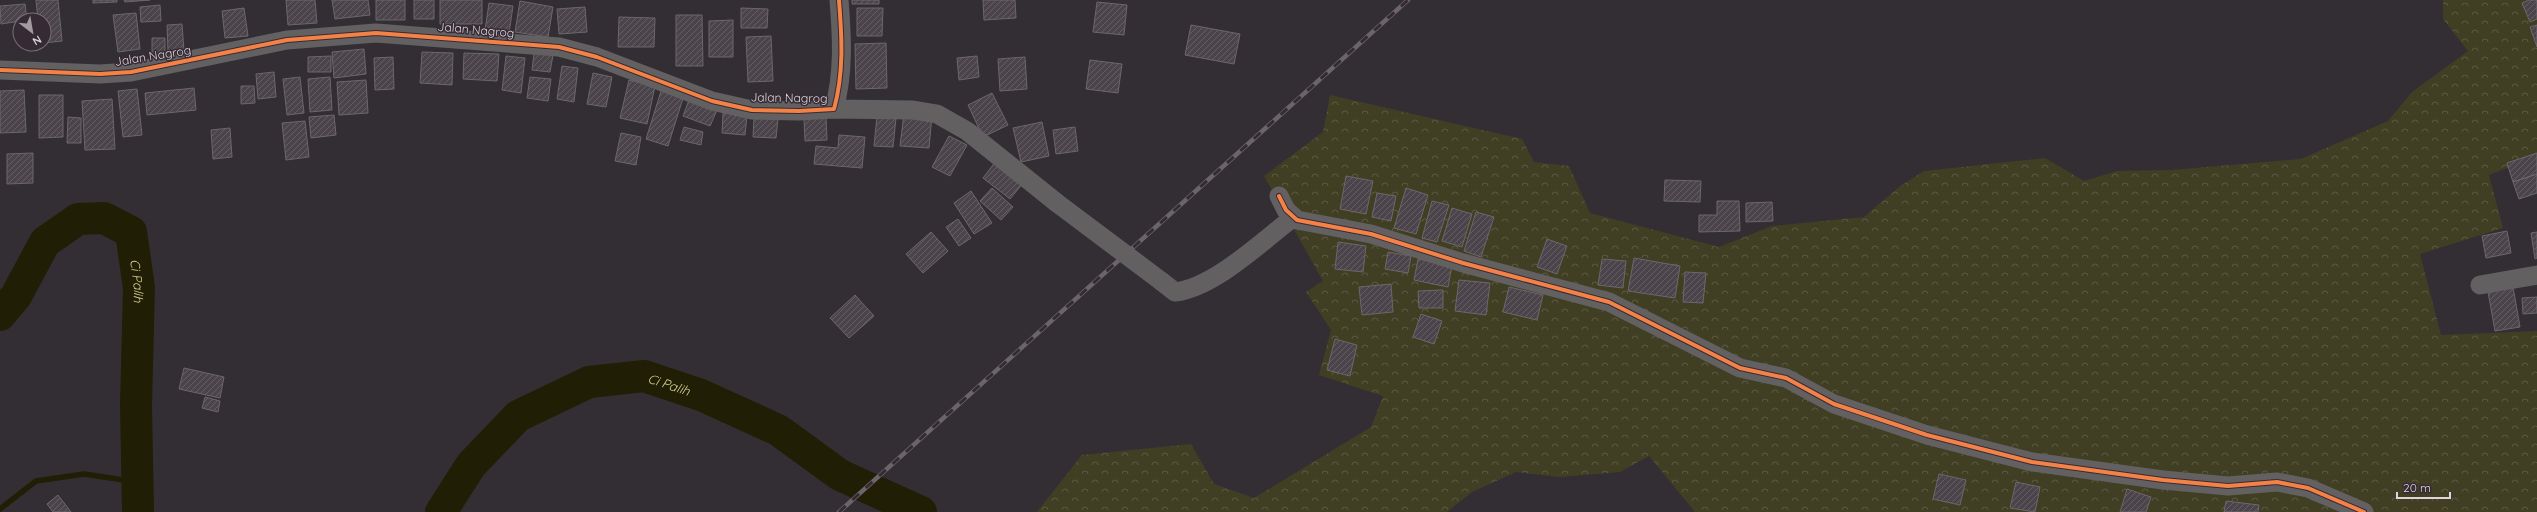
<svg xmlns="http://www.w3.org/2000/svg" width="2537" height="512" viewBox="0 0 2537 512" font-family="Quicksand,sans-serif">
	<defs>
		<pattern id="forest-crowns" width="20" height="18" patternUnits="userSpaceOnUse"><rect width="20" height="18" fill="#403f23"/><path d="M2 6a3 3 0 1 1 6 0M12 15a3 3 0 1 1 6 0" fill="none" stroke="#5b5a42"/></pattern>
		<pattern id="building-hatch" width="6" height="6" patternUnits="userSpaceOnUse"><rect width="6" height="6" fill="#4c444b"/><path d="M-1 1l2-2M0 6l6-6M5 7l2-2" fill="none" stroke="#655e64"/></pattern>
	</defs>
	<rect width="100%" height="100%" fill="#332e33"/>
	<path fill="url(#forest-crowns)" d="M2443,0H2537V156L2489,175L2503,228L2420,254L2441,335L2537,331V512H1695L1649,456L1620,472L1559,477L1516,472L1472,492L1447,512H1037L1082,455L1191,444L1214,484L1254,498L1371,427L1383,396L1319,375L1331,330L1306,292L1323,281L1264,176L1323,132L1330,95L1522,139L1534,162L1569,166L1590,213L1719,247L1772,226L1864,217L1899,187L1924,171L2045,158L2084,181L2117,171L2172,170L2301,159L2388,121L2412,92L2468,51L2443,19Z"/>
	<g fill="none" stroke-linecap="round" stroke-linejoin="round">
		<path stroke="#201f05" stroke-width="5.5" d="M0,509L36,481L84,474L137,482"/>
		<g stroke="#201f05" stroke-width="32">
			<path id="s1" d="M0,315L16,296L45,242L78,219L104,218L131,232L139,288L136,405L138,512"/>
			<path id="s2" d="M441,512L471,465L518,416L589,382L644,376L701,395L778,430L840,475L921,512"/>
		</g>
	</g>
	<path fill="url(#building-hatch)" stroke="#6c676b" d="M36,0H58L62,41L44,43V20H38Z
		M93,0H117V2L93,3Z
		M124,0H150L125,2Z
		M286,0H315L317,23L288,25Z
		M332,0H368L370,15L335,19Z
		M376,0H405V20H376Z
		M414,0H434V19H414Z
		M440,0H482V24H440Z
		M852,0H879V4H852Z
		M983,0H1015L1016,18L984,20Z
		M2529,0H2537V19L2530,22L2522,3Z
		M520,1L553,7L548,37L515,32Z
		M1097,2L1127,5L1124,35L1093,32Z
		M489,3L513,6L508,40L484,37Z
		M25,4L27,20L1,24L0,6Z
		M160,5L161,21L141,22L140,7Z
		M585,7L587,32L559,34L557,9Z
		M244,8L248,36L225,38L222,11Z
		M741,8L768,9L767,28H741Z
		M857,8H883L882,36H857Z
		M136,13L140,49L118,52L113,15Z
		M676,15H702L703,66H676Z
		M619,17L655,18L654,47H618Z
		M733,20V57H709V21Z
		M182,24L184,51L168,52L167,25Z
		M1191,25L1240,34L1234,64L1185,55Z
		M2537,25V47L2530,27Z
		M771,36L773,81L748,82L746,37Z
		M152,38H165V55H152Z
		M886,43L887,88L856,89L855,44Z
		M364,49L366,74L334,78L332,52Z
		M422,52L453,53L452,85L420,83Z
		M464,53L499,54L497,81L463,79Z
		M534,53L553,55L550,72L532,70Z
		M331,56V72H308V57Z
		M506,56L525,58L521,93L502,90Z
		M977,56L979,77L959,80L957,58Z
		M393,57L394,89L375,90L374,58Z
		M1025,57L1027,89L1000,91L998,59Z
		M1090,60L1122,64L1118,93L1086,89Z
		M562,66L578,68L574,102L557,99Z
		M274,72L276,97L258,99L256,74Z
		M593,73L612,77L606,107L587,104Z
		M300,77L304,113L287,115L283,79Z
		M330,77L332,110L310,112L308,79Z
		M530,77L551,79L548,101L527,98Z
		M366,80L368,113L339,115L337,82Z
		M629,80L655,86L647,124L620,118Z
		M241,86H254L255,103L241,104Z
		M194,88L196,110L147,115L145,93Z
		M662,88L684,95L668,146L646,139Z
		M137,89L142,135L123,137L118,91Z
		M24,90L26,132L0,133V91Z
		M992,93L1008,125L983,137L968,105Z
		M39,95H63V137L39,138Z
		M112,99L115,149L85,150L82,101Z
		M689,100L717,110L710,126L683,116Z
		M723,113L747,115L745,135L722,133Z
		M904,113L932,115L929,148L900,146Z
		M334,115L336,135L311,138L309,117Z
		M877,116L896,118L893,147L874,146Z
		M68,117L81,118V143H67Z
		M754,118L778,119L776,138L753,137Z
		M826,118L827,140L805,141L804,119Z
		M305,121L309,157L286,160L282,123Z
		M1042,122L1049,156L1021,162L1013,128Z
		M684,127L703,132L701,145L680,140Z
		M1075,127L1078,151L1056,154L1053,130Z
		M230,128L232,157L213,159L211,130Z
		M621,133L641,137L636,165L615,161Z
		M839,135L865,137L862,168L814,164L816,146L838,148Z
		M949,136L967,145L950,176L932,167Z
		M33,153V183L7,184V154Z
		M2537,153V174L2513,182L2507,163Z
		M996,161L1023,183L1010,199L983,178Z
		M2537,174V193L2519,199L2513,182Z
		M1346,176L1373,181L1366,214L1340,209Z
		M1665,180L1701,181L1700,202L1664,201Z
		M992,188L1013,207L1001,220L980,201Z
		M1406,188L1428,195L1416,234L1394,228Z
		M971,191L992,223L974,234L954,203Z
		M1377,193L1396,196L1391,221L1372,217Z
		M1432,201L1449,205L1437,242L1422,238Z
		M1717,201H1739L1740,231L1699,232V215H1717Z
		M1772,202L1773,221L1746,222V203Z
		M1452,208L1472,214L1462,247L1442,241Z
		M1476,212L1494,217L1481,257L1464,251Z
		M958,219L971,238L959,246L946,227Z
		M2507,231L2511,253L2486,258L2482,236Z
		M931,232L948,251L923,273L906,254Z
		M2537,232V258L2535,259L2531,233Z
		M1547,239L1567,246L1557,274L1537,267Z
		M1338,242L1366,246L1363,272L1335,269Z
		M1388,252L1411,256L1408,273L1385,269Z
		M1634,258L1680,266L1675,298L1628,291Z
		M1418,259L1452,265L1448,287L1414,280Z
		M1602,259L1626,261L1623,288L1598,285Z
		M1685,272L1706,273L1703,303L1683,302Z
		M1459,280L1490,283L1486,315L1455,311Z
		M1391,284L1393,312L1362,315L1359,287Z
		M1509,287L1543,295L1537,320L1503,312Z
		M2513,287L2520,327L2495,331L2488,292Z
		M1443,290V308H1419L1418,291Z
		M855,295L874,316L849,338L830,318Z
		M2537,297V313L2523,314L2522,298Z
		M1421,314L1442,321L1434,344L1413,337Z
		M1335,339L1357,345L1350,376L1327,370Z
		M184,368L224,377L220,398L179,389Z
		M205,397L220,401L218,412L202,408Z
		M1939,474L1966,480L1960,505L1933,499Z
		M2016,482L2040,487L2035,512L2010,508Z
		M2127,489L2151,497L2146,512H2120Z
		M58,495L71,512H53L47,504Z
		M2226,501L2259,505L2258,512H2224Z"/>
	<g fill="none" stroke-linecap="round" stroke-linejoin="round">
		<path stroke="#636062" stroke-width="19" d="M0,70L100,74L131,72L287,40L376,33L559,47L597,57L712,101L752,110L799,111L834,109C844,73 842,37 839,0
			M834,109L913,110L937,114L967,131L1057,203
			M1279,196L1286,210L1297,220L1371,234L1463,263L1609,302L1740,368L1786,378L1834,404L1927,435L2032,462L2163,480L2228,486L2277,482L2308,488L2364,512
			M1161,281L1175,292C1214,288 1262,241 1294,217
			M2480,285L2537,275"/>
		<defs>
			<path id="rail" d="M839,512L1408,0"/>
		</defs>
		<use href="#rail" stroke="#6a6569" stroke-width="4.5"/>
		<use href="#rail" stroke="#362b35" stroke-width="3" stroke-dasharray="9" stroke-linecap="butt"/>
		<path stroke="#636062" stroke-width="19" d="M1057,203L1161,281"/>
		<defs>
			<path id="cycleway" d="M0,70L100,74L131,72L287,40L376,33L559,47L597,57L712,101L752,110L799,111L834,109C844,73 842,37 839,0
				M1279,196L1286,210L1297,220L1371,234L1463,263L1609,302L1740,368L1786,378L1834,404L1927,435L2032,462L2163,480L2228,486L2277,482L2308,488L2364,512"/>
		</defs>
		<use href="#cycleway" stroke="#362b35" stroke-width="6"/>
		<use href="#cycleway" stroke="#f48246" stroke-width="4"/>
	</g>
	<g text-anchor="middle" stroke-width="3" stroke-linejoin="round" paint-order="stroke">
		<g font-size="12" fill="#ddd5db" stroke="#362b35">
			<text transform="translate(476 30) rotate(5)" y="4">Jalan Nagrog</text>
			<text transform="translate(153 56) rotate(-9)" y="4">Jalan Nagrog</text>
			<text transform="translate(789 98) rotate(1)" y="4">Jalan Nagrog</text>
		</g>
		<g font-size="13" font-style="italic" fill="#d1d191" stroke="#362b35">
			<text dy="5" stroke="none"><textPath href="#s1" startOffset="232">Ci Palih</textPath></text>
			<text dy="5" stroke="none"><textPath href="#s2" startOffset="284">Ci Palih</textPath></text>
		</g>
	</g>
	<g transform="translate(32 32) rotate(149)"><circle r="19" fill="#362b35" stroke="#796f77"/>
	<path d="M0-3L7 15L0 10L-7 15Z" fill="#a29ba0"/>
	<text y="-6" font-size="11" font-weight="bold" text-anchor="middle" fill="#ddd5db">N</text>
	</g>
	<path d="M2397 492v6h53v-6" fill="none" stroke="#ddd5db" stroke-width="2"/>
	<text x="2403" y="492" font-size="12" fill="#ddd5db" stroke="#362b35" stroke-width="3" paint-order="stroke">20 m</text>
</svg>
